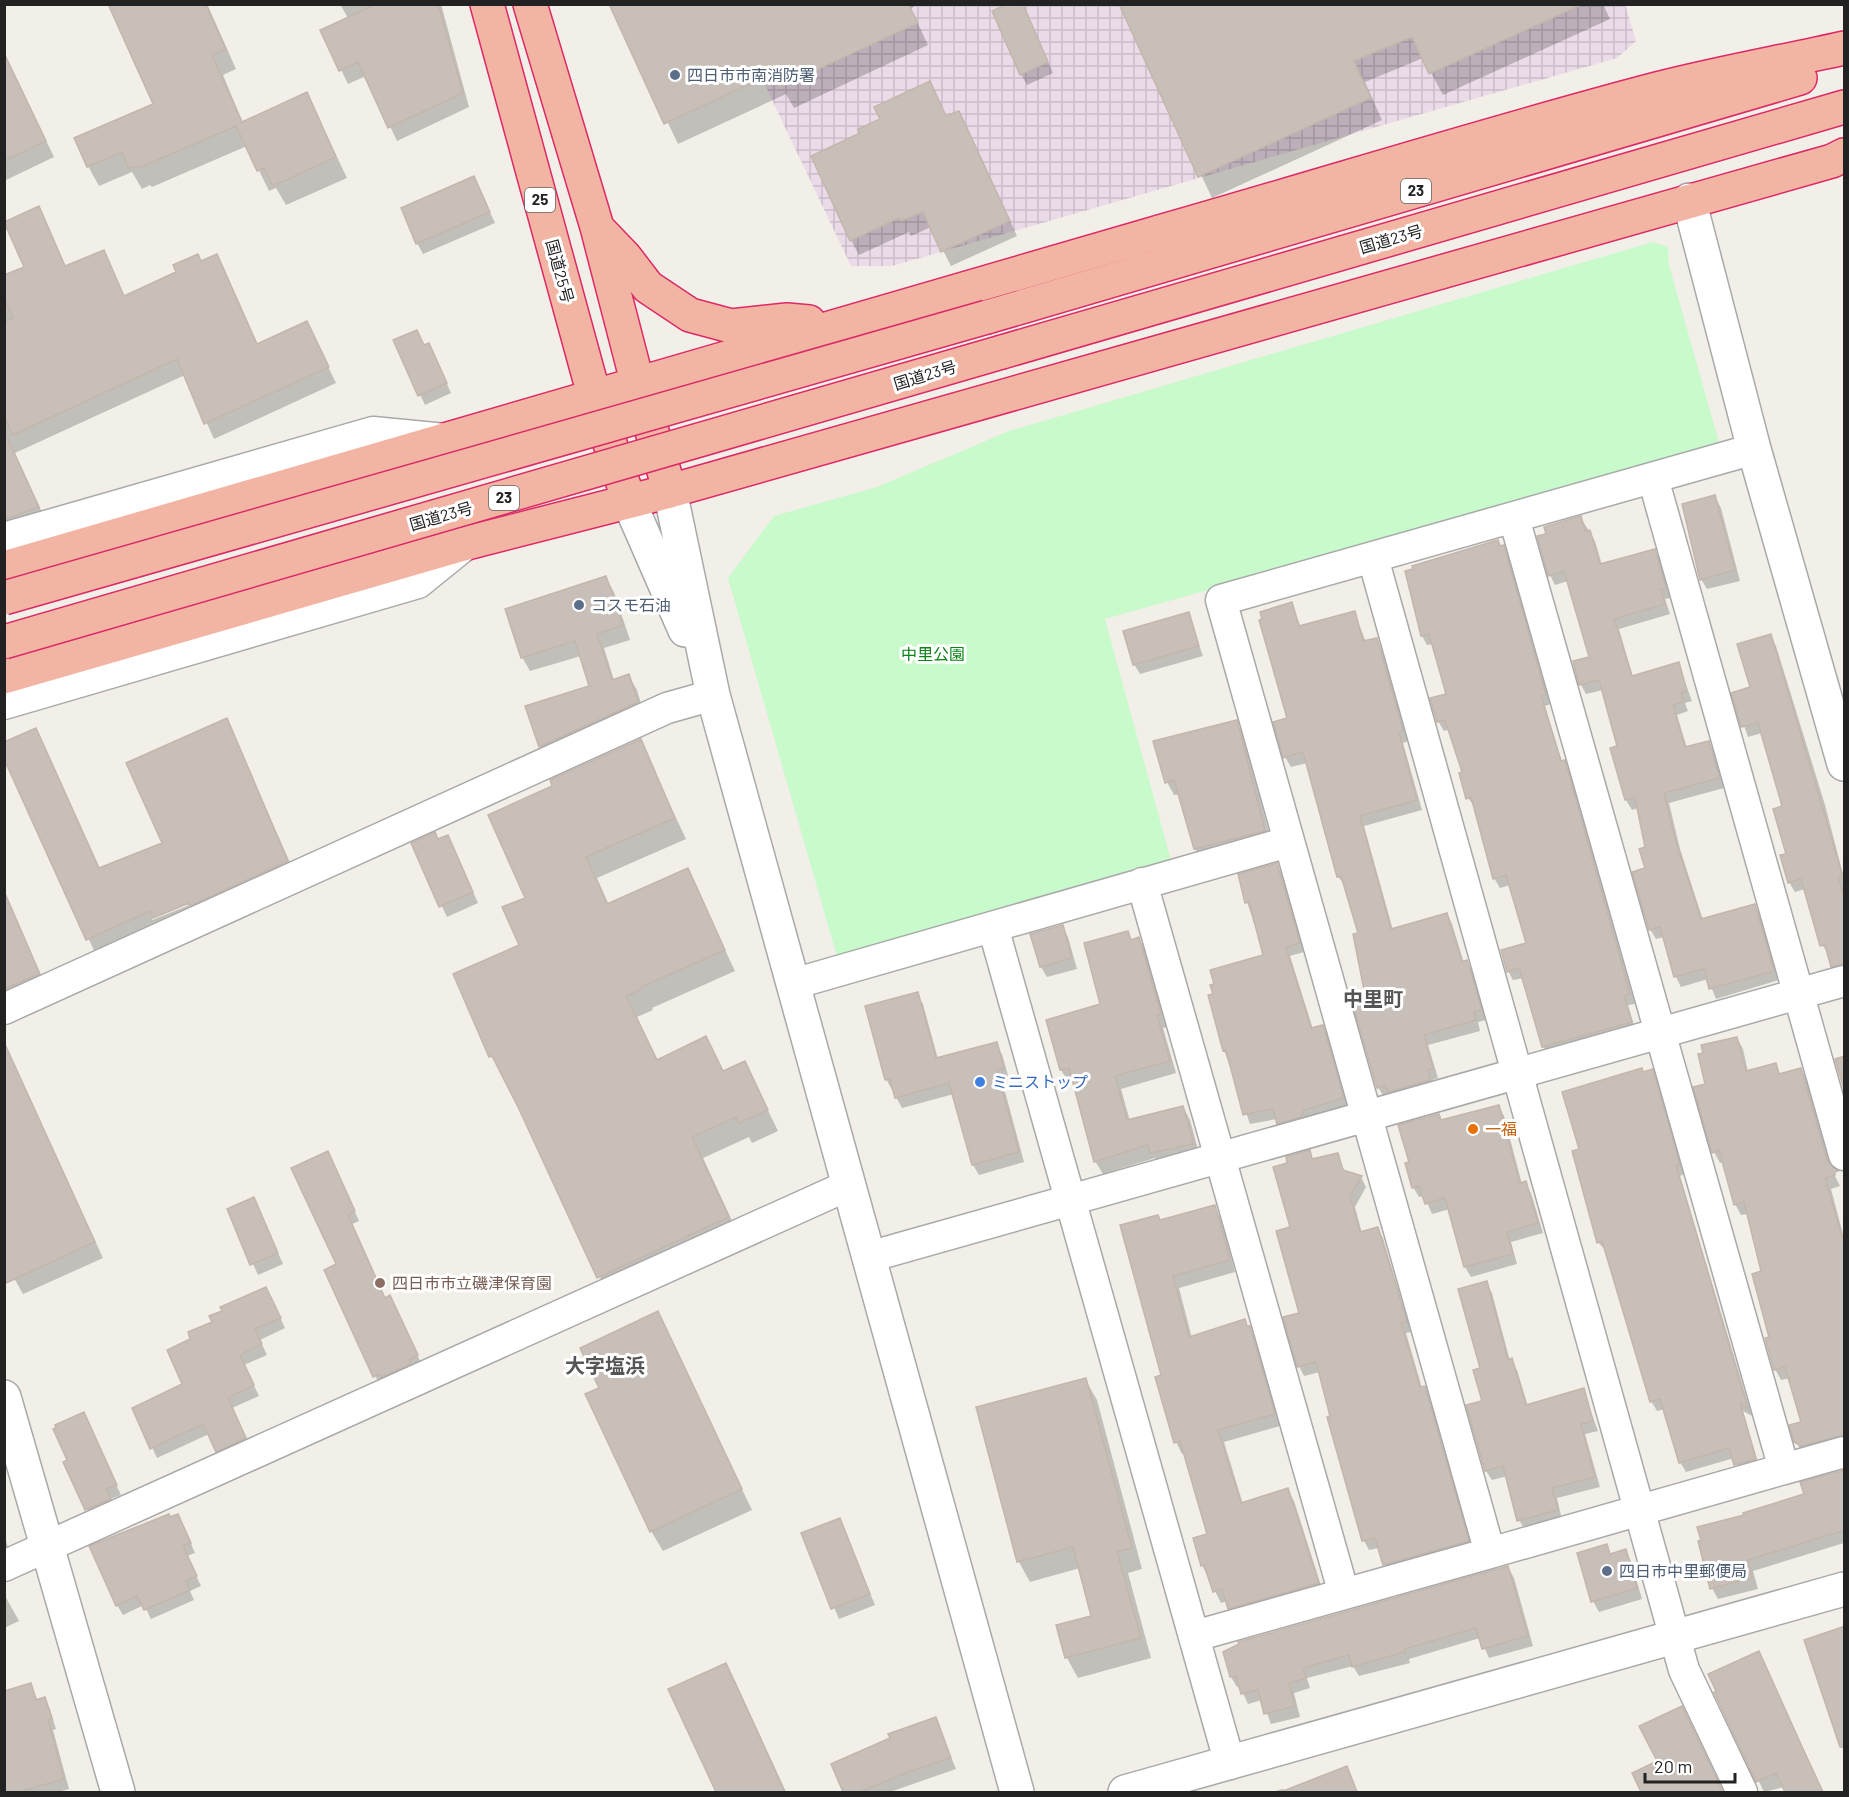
<svg xmlns="http://www.w3.org/2000/svg" width="1849" height="1797" viewBox="0 0 1849 1797" font-family="Barlow,'Noto Sans JP',sans-serif">
	<defs>
		<pattern id="industrial-grid" width="8" height="8" patternUnits="userSpaceOnUse" patternTransform="scale(1.5)"><rect width="8" height="8" fill="#ebdbe8"/><path d="M0 4h8M4 0v8" fill="none" stroke="#c9bcc7"/></pattern>
	</defs>
	<rect width="100%" height="100%" fill="#f2efe9"/>
	<path fill="url(#industrial-grid)" d="M1625,4L1636,41L1617,58L892,266H851L727,5Z"/>
	<path fill="#c8facc" d="M1653,242L1668,247L1669,265L1720,446L1105,619L1172,864L838,960L728,578L774,516L877,487L1009,431Z"/>
	<path fill="#0003" fill-rule="evenodd" d="M109,4H207L236,69L223,75L243,123L307,94L347,178L286,205L276,188L269,191L247,146L152,187L150,185L142,189L132,172L99,186L88,166L155,105Z
		M340,4H441L469,107L397,141L366,76L348,84L322,31L349,20Z
		M611,4H916L911,9L928,45L794,108L786,94L678,144Z
		M1120,4H1603L1610,19L1443,95L1423,58L1365,82L1382,120L1212,198Z
		M1026,11L1053,73L1027,85L1021,74Z
		M4,53L54,157L4,181Z
		M929,83L947,118L959,113L967,127L1017,236L951,266L931,227L911,236L909,232L859,255L851,240L862,134Z
		M474,178L495,223L423,254L417,243Z
		M38,208L66,267L103,252L125,297L216,256L258,345L307,323L336,383L214,439L185,375L15,453L47,523L4,540V277L26,267Z
		M395,341L424,347L434,354L451,393L425,405Z
		M1715,497L1721,508L1740,581L1707,589L1701,579Z
		M1581,518L1595,541L1602,565L1654,551L1660,560L1671,598L1665,599L1670,614L1619,629L1633,677L1678,664L1692,701L1685,703L1688,711L1677,715L1687,748L1709,743L1714,752L1724,788L1669,803L1680,849L1703,920L1755,906L1760,916L1779,980L1716,999L1708,979L1681,987L1676,977L1664,937L1656,939L1650,929L1647,848L1638,808L1632,810L1626,800L1611,749L1619,747L1603,690L1586,694L1581,685L1574,662L1591,658L1568,581L1555,585L1550,575Z
		M1503,547L1509,556L1551,704L1545,706L1562,762L1570,771L1635,1004L1628,1005L1636,1032L1549,1056L1543,1047L1524,978L1513,980L1508,971L1528,944L1510,885L1500,888L1494,878L1475,807L1468,798L1464,773L1450,729L1444,731L1438,721L1448,695L1433,644L1427,645L1422,636L1407,572Z
		M606,578L614,592L630,640L604,648L614,680L629,676L637,690L645,717L549,761L541,746L527,707L591,687L581,656L530,671L522,657Z
		M1291,604L1301,627L1354,612L1366,642L1376,640L1382,650L1408,741L1403,743L1422,810L1364,826L1393,930L1447,914L1452,924L1464,963L1467,962L1473,972L1486,1020L1478,1022L1480,1031L1428,1045L1438,1078L1432,1080L1435,1090L1384,1097L1378,1087L1360,934L1346,886L1338,877L1307,763L1291,767L1285,757L1289,719Z
		M1188,614L1203,656L1140,674L1134,664Z
		M1770,636L1776,646L1825,805L1844,878V975L1839,976L1829,954L1822,945L1805,889L1795,892L1789,882L1784,807L1762,733L1748,737L1733,694L1752,688Z
		M226,720L297,878L97,957L4,755L36,730L100,869L164,843ZM195,899L197,902L152,920V917Z
		M1236,722L1244,735L1272,844L1203,862L1195,849L1180,794L1174,795L1167,782Z
		M640,741L686,839L597,878L609,905L687,870L735,971L652,1008L653,1010L637,1017L658,1061L705,1038L724,1072L745,1063L778,1131L752,1143L749,1137L703,1158L740,1238L610,1298L504,1076L491,1056L521,945L527,898L554,787Z
		M438,841L453,847L478,903L447,917L413,844Z
		M1277,865L1282,874L1304,952L1290,956L1313,1029L1322,1026L1328,1036L1348,1108L1283,1132L1277,1119L1250,1124L1224,1050L1265,956L1247,902Z
		M13,916L45,986L4,1003V919Z
		M1062,926L1068,937L1077,969L1047,977L1041,967L1032,935Z
		M1128,933L1132,941L1139,939L1146,952L1167,1027L1163,1028L1176,1073L1121,1089L1130,1121L1183,1107L1190,1120L1200,1157L1159,1165L1155,1158L1103,1174L1095,1161L1074,1081L1069,1083L1061,1070L1047,1021L1102,1005Z
		M917,994L923,1004L938,1059L996,1044L1002,1054L1009,1079L1002,1080L1024,1162L979,1175L973,1165L954,1094L902,1108L886,1079Z
		M1737,1038L1743,1049L1748,1072L1775,1064L1781,1075L1801,1069L1807,1080L1833,1172L1840,1186L1831,1189L1844,1238V1448L1802,1453L1796,1441L1803,1423L1790,1378L1781,1380L1775,1369L1763,1272L1748,1214L1741,1215L1735,1204L1724,1162L1720,1163L1714,1152L1707,1085Z
		M1652,1071L1658,1081L1684,1174L1680,1176L1752,1416L1743,1411L1760,1469L1741,1474L1734,1458L1686,1472L1680,1462L1665,1409L1657,1411L1651,1401L1606,1251L1598,1242L1580,1150L1643,1074Z
		M20,1079L103,1258L23,1294L14,1278Z
		M1499,1106L1504,1116L1522,1184L1525,1183L1531,1193L1543,1233L1511,1242L1517,1264L1471,1277L1465,1267L1450,1209L1432,1214L1424,1196L1419,1197L1413,1187L1411,1163L1438,1115L1442,1121Z
		M1309,1152L1314,1160L1337,1155L1345,1172L1361,1177L1366,1187L1355,1207L1362,1233L1377,1228L1383,1238L1411,1332L1406,1333L1422,1388H1424L1430,1397L1473,1551L1390,1574L1379,1548L1369,1550L1364,1541L1320,1372L1304,1376L1299,1366L1301,1314L1292,1228L1289,1164Z
		M333,1163L359,1221L352,1224L385,1299L395,1307L422,1365L380,1386L326,1270L338,1265Z
		M254,1199L283,1264L258,1275L229,1210Z
		M1214,1207L1221,1218L1235,1272L1179,1288L1192,1338L1249,1327L1256,1339L1280,1426L1224,1442L1243,1504L1287,1490L1294,1501L1324,1595L1236,1620L1227,1601L1221,1603L1202,1565L1209,1535L1185,1453L1182,1454L1176,1442L1163,1376L1160,1221Z
		M1486,1283L1492,1293L1510,1361L1517,1370L1528,1406L1583,1390L1598,1431L1585,1434L1600,1487L1557,1498L1562,1520L1525,1530L1519,1520L1508,1476L1492,1480L1486,1471L1481,1369Z
		M271,1298L285,1328L260,1340L267,1355L244,1365L259,1396L232,1408L250,1448L223,1461L209,1434L157,1458L134,1408L184,1385Z
		M657,1313L752,1510L663,1551L651,1531L601,1388Z
		M1085,1379L1097,1400L1142,1569L1128,1573L1151,1658L1078,1678L1067,1658L1058,1626L1093,1617L1080,1568L1030,1582L1019,1562L978,1408Z
		M88,1424L121,1495L110,1499L115,1509L92,1519L65,1463L69,1461Z
		M1844,1471V1543L1753,1571L1758,1589L1718,1599L1712,1588L1746,1516L1806,1495Z
		M840,1520L875,1605L839,1619L803,1534Z
		M183,1525L195,1553L187,1556L201,1586L190,1591L194,1600L151,1619L144,1605L123,1615L117,1605Z
		M4,1535L13,1562L4,1565Z
		M1606,1546L1611,1555L1625,1551L1631,1561L1642,1599L1599,1612L1593,1601L1579,1554Z
		M1508,1567L1514,1578L1533,1646L1489,1658L1480,1638L1409,1659L1410,1663L1359,1676L1353,1666L1307,1678L1310,1688L1294,1693L1300,1717L1271,1724L1262,1700L1248,1704L1240,1686L1237,1687L1231,1677Z
		M4,1594L19,1621L4,1628Z
		M1759,1653L1766,1666L1823,1792H1786L1784,1787L1764,1792L1716,1693Z
		M726,1665L735,1681L786,1792H717L670,1690Z
		M31,1685L38,1701L45,1699L50,1709L56,1729L53,1730L69,1789L58,1792H4V1692Z
		M935,1719L956,1769L890,1792H846L833,1765Z
		M1689,1722L1723,1792H1645L1635,1773L1659,1761Z
		M1346,1767L1358,1792H1271L1283,1789L1285,1792Z"/>
	<path fill="#c7bfb8" stroke="#c4b6ab" stroke-width="1.5" d="M108,4H206L226,49L212,55L242,122L307,92L336,157L273,186L264,168L257,171L236,126L139,168L138,166L129,169L122,152L87,167L74,138L153,104Z
		M377,4H438L463,93L388,128L358,62L339,71L320,30Z
		M609,4H908L918,23L780,87L773,73L664,124Z
		M1007,4H1023L1048,62L1020,75L992,11Z
		M1119,4H1583L1429,74L1412,37L1354,61L1371,98L1198,177Z
		M4,53L46,141L4,161Z
		M930,81L946,116L959,111L1010,221L941,252L923,212L901,221L899,218L850,241L811,156L860,133L858,129L880,119L874,107Z
		M474,176L490,212L416,244L401,208Z
		M39,206L65,266L104,250L124,296L176,272L173,265L198,254L201,261L217,254L257,344L307,321L329,367L204,424L177,359L13,435L4,416V322L13,318L4,298V275L24,267L4,222Z
		M417,330L424,345L429,343L447,383L418,396L393,340Z
		M4,431L39,507L4,520Z
		M1715,495L1735,570L1700,580L1682,504Z
		M1581,516L1585,531L1590,530L1600,564L1655,549L1666,588L1661,589L1665,604L1614,619L1632,676L1679,662L1687,691L1681,693L1684,701L1673,705L1685,747L1709,741L1720,778L1664,793L1675,838L1701,919L1755,904L1774,971L1709,989L1704,969L1674,977L1660,927L1649,930L1632,872L1645,868L1639,849L1645,847L1635,798L1625,800L1610,748L1617,746L1599,680L1579,685L1573,661L1589,657L1564,571L1548,576L1537,536L1546,534L1544,527Z
		M1498,540L1500,546L1504,545L1546,695L1541,696L1561,761L1565,760L1630,994L1624,996L1632,1022L1542,1047L1519,968L1507,972L1501,950L1526,943L1506,875L1493,879L1471,797L1466,799L1459,773L1462,772L1445,720L1437,722L1430,698L1446,694L1429,634L1421,636L1405,571L1413,569L1412,566Z
		M606,576L623,625L597,634L612,680L629,674L638,702L539,747L525,706L589,686L575,641L521,658L505,609Z
		M1292,602L1299,626L1355,611L1363,641L1377,638L1403,730L1399,733L1417,800L1360,816L1391,929L1447,913L1462,962L1467,960L1482,1010L1474,1012L1476,1020L1424,1035L1433,1068L1428,1070L1430,1080L1389,1092L1384,1086L1377,1088L1351,999L1365,995L1353,934L1358,933L1341,876L1337,877L1303,752L1283,758L1273,722L1287,718L1259,620L1262,619L1260,612Z
		M1189,612L1199,646L1133,665L1123,631Z
		M1771,634L1843,877L1838,878L1845,899V964L1831,967L1825,945L1820,946L1801,879L1788,883L1780,855L1786,854L1773,809L1782,806L1758,723L1741,727L1731,693L1750,687L1737,644Z
		M227,718L288,861L190,906L189,903L153,918L150,911L86,940L4,759V742L36,728L99,868L162,843L126,763Z
		M1237,720L1265,831L1194,849L1174,780L1165,783L1153,741Z
		M641,739L675,818L586,857L607,904L688,868L725,950L641,987L642,989L626,996L657,1060L706,1036L723,1071L745,1061L768,1110L739,1123L736,1117L692,1137L729,1217L597,1278L518,1107L492,1056L489,1057L453,974L519,945L502,907L525,898L488,815L552,786L550,780Z
		M435,832L438,839L448,835L473,892L439,907L411,843Z
		M1277,863L1300,943L1286,947L1311,1028L1323,1025L1344,1098L1304,1110L1301,1117L1277,1124L1273,1109L1243,1115L1226,1050L1223,1051L1208,995L1213,994L1210,985L1214,984L1210,970L1263,955L1249,902L1245,903L1238,874Z
		M4,891L40,974L4,989Z
		M1063,925L1072,958L1040,967L1030,934Z
		M1128,931L1131,940L1139,937L1161,1014L1157,1015L1170,1061L1115,1076L1127,1120L1183,1106L1194,1144L1150,1153L1148,1145L1094,1162L1069,1068L1060,1070L1046,1020L1100,1004L1084,943Z
		M918,992L936,1058L997,1042L1004,1068L997,1070L1019,1152L972,1165L949,1083L895,1098L890,1079L885,1080L865,1006Z
		M1737,1037L1746,1071L1776,1063L1779,1074L1801,1068L1827,1160L1838,1171L1835,1172V1175L1825,1178L1845,1246V1435L1801,1446L1794,1442L1789,1425L1801,1422L1785,1367L1774,1370L1765,1338L1769,1337L1752,1274L1761,1271L1744,1202L1734,1205L1719,1150L1712,1153L1693,1087L1705,1084L1698,1054L1703,1053L1701,1045Z
		M4,1042L95,1242L4,1284Z
		M1845,1056V1093L1835,1059Z
		M1642,1068L1643,1072L1653,1069L1680,1164L1676,1165L1748,1409L1740,1403L1756,1459L1734,1465L1729,1448L1679,1463L1660,1399L1650,1402L1602,1241L1597,1243L1572,1151L1579,1149L1562,1092Z
		M1499,1105L1520,1183L1526,1181L1538,1223L1507,1232L1513,1254L1464,1267L1445,1198L1425,1204L1419,1186L1412,1188L1405,1163L1409,1162L1398,1125L1439,1114L1441,1120Z
		M1310,1150L1312,1159L1338,1153L1343,1170L1362,1176L1350,1196L1360,1232L1378,1227L1407,1322L1401,1323L1420,1387L1425,1386L1469,1541L1383,1565L1375,1538L1362,1541L1327,1417L1330,1416L1316,1362L1297,1367L1283,1317L1299,1313L1276,1231L1290,1227L1273,1167L1287,1163L1286,1157Z
		M328,1151L355,1211L348,1215L385,1298L390,1295L418,1355L409,1360L411,1364L381,1377L379,1374L373,1377L324,1270L336,1264L291,1168Z
		M254,1197L278,1253L250,1265L227,1209Z
		M1215,1205L1230,1260L1173,1276L1189,1337L1245,1319L1247,1326H1250L1275,1414L1218,1430L1241,1503L1288,1488L1319,1583L1228,1609L1222,1589L1213,1592L1204,1565L1201,1566L1193,1538L1207,1534L1180,1441L1174,1443L1155,1377L1161,1375L1120,1225L1158,1215L1160,1220Z
		M1487,1281L1508,1360L1512,1358L1526,1405L1584,1388L1593,1421L1581,1424L1595,1477L1552,1488L1558,1510L1517,1521L1503,1466L1485,1471L1466,1405L1482,1401L1473,1370L1480,1368L1458,1289Z
		M266,1287L281,1318L255,1329L262,1344L240,1355L254,1385L228,1398L246,1438L216,1452L203,1424L150,1449L132,1408L182,1384L167,1350L190,1339L188,1332L212,1322L209,1316L222,1311L220,1307Z
		M658,1311L742,1489L650,1532L585,1394L599,1388L580,1348Z
		M1086,1378L1132,1548L1117,1552L1141,1638L1065,1658L1056,1625L1091,1616L1073,1547L1017,1562L976,1407Z
		M84,1412L117,1485L106,1489L111,1499L85,1510L63,1462L67,1460L53,1429L56,1428L55,1425Z
		M1845,1470V1530L1748,1560L1752,1578L1710,1589L1698,1541L1701,1540L1697,1527L1744,1515L1743,1513L1804,1494L1800,1482Z
		M169,1514L170,1517L178,1514L191,1543L183,1546L197,1576L186,1581L190,1590L144,1610L137,1596L116,1606L89,1546Z
		M840,1518L870,1594L831,1609L801,1533Z
		M1607,1544L1610,1554L1626,1549L1637,1588L1591,1602L1577,1553Z
		M1508,1566L1528,1636L1482,1649L1476,1628L1405,1649V1652L1352,1667L1349,1655L1303,1668L1306,1678L1289,1683L1295,1706L1264,1714L1258,1690L1241,1694L1236,1676L1230,1677L1223,1652L1239,1644L1238,1642Z
		M1845,1626V1747H1840L1804,1640Z
		M1759,1651L1803,1749L1823,1792H1785L1776,1773L1756,1782L1714,1692L1716,1691L1708,1674Z
		M726,1663L785,1792H716L668,1689Z
		M31,1683L36,1700L45,1697L52,1719L48,1720L64,1779L19,1792H4V1691Z
		M1682,1706L1723,1792H1641L1632,1773L1657,1761L1639,1726Z
		M936,1717L951,1758L903,1774L860,1792H843L831,1764L890,1738L888,1734Z
		M1347,1766L1357,1792H1283V1791Z"/>
	<g fill="none" stroke-linecap="round" stroke-linejoin="round">
		<defs>
			<path id="minor" d="M1653,478L1844,1155
				M1514,518L1784,1469L1490,1553L1221,600L1754,449
				M4,538L373,432L445,439
				M1373,558L1684,1670L1742,1792
				M4,704L418,583L465,545
				M1142,883L1344,1594
				M993,927L1230,1764
				M793,984L1288,842
				M4,1009L667,708L713,695
				M869,1257L1844,981
				M1784,1469L1844,1452
				M4,1566L849,1185
				M1195,1636L1490,1553"/>
			<path id="tertiary" d="M1689,200L1754,449L1844,764
				M670,491L713,695L1017,1792
				M629,502L685,630
				M4,1397L118,1792
				M1125,1792L1844,1589"/>
			<path id="trunk" d="M487,4L594,395L626,492
				M530,4L597,227L638,385L666,478
				M600,231L625,257L648,287L690,315L731,326L787,320L809,322
				M987,317L1800,78
				M1002,352L1844,107
				M4,568C387,459 767,345 1149,235C1318,187 1486,134 1657,89C1719,73 1782,62 1844,48
				M4,677L467,543L670,491L1832,161L1844,155"/>
		</defs>
		<use href="#minor" stroke="#a9a9a9" stroke-width="33"/>
		<use href="#tertiary" stroke="#a9a9a9" stroke-width="36"/>
		<use href="#trunk" stroke="#dc2a67" stroke-width="36"/>
		<use href="#minor" stroke="#fff" stroke-width="30"/>
		<use href="#tertiary" stroke="#fff" stroke-width="33"/>
		<use href="#trunk" stroke="#f2b4a3" stroke-width="33"/>
		<defs>
			<path id="trunk-bridge" d="M4,598L987,317
				M4,642L1002,352"/>
		</defs>
		<use href="#trunk-bridge" stroke="#dc2a67" stroke-width="36" stroke-linecap="butt"/>
		<use href="#trunk-bridge" stroke="#f2b4a3" stroke-width="33"/>
	</g>
	<g fill="#5c6f8a" stroke="#fff" stroke-width="2">
		<circle cx="675" cy="75" r="6"/>
		<circle cx="579" cy="605" r="6"/>
		<circle cx="1607" cy="1571" r="6"/>
	</g>
	<circle fill="#3f7fe0" stroke="#fff" stroke-width="2" cx="980" cy="1082" r="6"/>
	<circle fill="#e8710a" stroke="#fff" stroke-width="2" cx="1473" cy="1129" r="6"/>
	<circle fill="#8d6e63" stroke="#fff" stroke-width="2" cx="380" cy="1283" r="6"/>
	<g text-anchor="middle" stroke-width="6" stroke-linejoin="round" paint-order="stroke">
		<g fill="#fff" stroke="#646464" stroke-width="1.5">
			<rect x="1401" y="179" width="30" height="24" rx="4.5"/>
			<rect x="525" y="188" width="30" height="24" rx="4.5"/>
			<rect x="489" y="486" width="30" height="24" rx="4.5"/>
		</g>
		<g font-size="15" font-weight="bold" fill="#222">
			<text x="1416" y="196">23</text>
			<text x="540" y="205">25</text>
			<text x="504" y="503">23</text>
		</g>
		<g font-size="16" fill="#4e5e75" stroke="#fff" text-anchor="start">
			<text x="687" y="81">四日市市南消防署</text>
			<text x="591" y="611">コスモ石油</text>
			<text x="1619" y="1577">四日市中里郵便局</text>
		</g>
		<g font-size="16" fill="#222" stroke="#fff">
			<text transform="translate(1391 239) rotate(-16)" y="6">国道23号</text>
			<text transform="translate(560 271) rotate(75)" y="6">国道25号</text>
			<text transform="translate(925 375) rotate(-17)" y="6">国道23号</text>
			<text transform="translate(441 516) rotate(-16)" y="6">国道23号</text>
		</g>
		<g font-size="16" fill="#0c8416" stroke="#fff">
			<text x="933" y="660">中里公園</text>
		</g>
		<g font-size="16" fill="#366cbe" stroke="#fff" text-anchor="start">
			<text x="992" y="1088">ミニストップ</text>
		</g>
		<g font-size="16" fill="#c56008" stroke="#fff" text-anchor="start">
			<text x="1485" y="1135">一福</text>
		</g>
		<g font-size="16" fill="#785e54" stroke="#fff" text-anchor="start">
			<text x="392" y="1289">四日市市立磯津保育園</text>
		</g>
		<g font-size="20" font-weight="bold" fill="#555" stroke="#fff">
			<text x="1373" y="1006">中里町</text>
			<text x="605" y="1373">大字塩浜</text>
		</g>
	</g>
	<rect width="1849" height="1797" fill="none" stroke="#222222" stroke-width="12"/>
	<path d="M1645 1773v9h90v-9" fill="none" stroke="#222222" stroke-width="3"/>
	<text x="1654" y="1773" font-size="18" fill="#222222" stroke="#ffffff" stroke-width="4.5" paint-order="stroke">20 m</text>
</svg>
